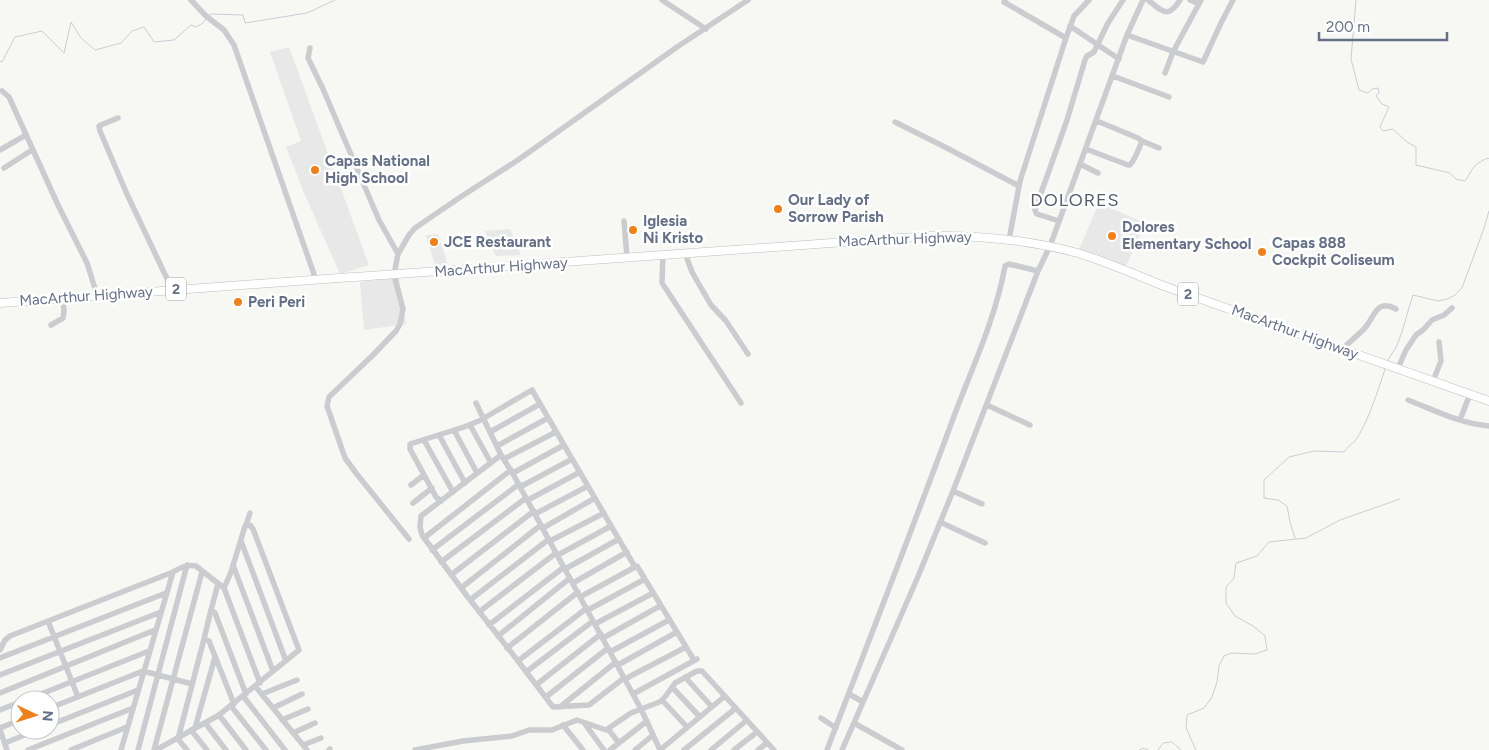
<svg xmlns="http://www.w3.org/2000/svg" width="1489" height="750" viewBox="0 0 1489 750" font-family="Figtree,sans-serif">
	<rect width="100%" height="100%" fill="#f7f8f4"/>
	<path fill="#e8e8e8" d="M289,47L369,265L340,274L304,193L286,147L301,141L270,52Z
		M1099,203L1145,223L1125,269L1079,249Z
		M510,229L521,255L496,256L485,231Z
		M438,234L448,265L435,266L426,235Z
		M399,278L406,324L364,330L360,282Z"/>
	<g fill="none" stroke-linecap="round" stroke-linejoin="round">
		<path stroke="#c7ced5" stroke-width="1" d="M1356,0L1351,59L1359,90L1368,93L1372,89L1378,88L1379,93L1376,96L1382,104L1389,107L1380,127L1383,131L1393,129L1407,142L1416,147V165L1450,173L1456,179L1465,181C1469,177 1470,171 1474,167C1477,163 1483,160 1488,158L1489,159
			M209,16L210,14L243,15L245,23L307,13L335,0
			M0,61L2,62L15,37L42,31L64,53L71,22L81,38L95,50L121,43L132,31L144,27L154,42L174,40L191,25L196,27L203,23L206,19
			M1387,363C1389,356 1394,352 1397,345C1404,329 1407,312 1413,295L1438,301L1447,299L1455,295L1462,288L1483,231L1489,211
			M1295,538L1290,522L1287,506L1278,500L1264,498V480L1289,457L1314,451L1344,452C1347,448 1351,444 1355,441C1367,425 1379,388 1385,369
			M1139,750L1143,748L1148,750
			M1158,750L1163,743L1172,742L1181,750
			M1196,750L1186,728L1187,715L1204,708L1212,697L1217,682L1219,666L1224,656L1231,653L1255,654L1267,650L1265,636L1253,626L1235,616L1226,603V587L1234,578L1236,563L1257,556L1269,542L1306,538L1340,520L1400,499"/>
		<defs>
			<path id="highway" d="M355,277L929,236C979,235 1029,240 1078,253C1107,262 1136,275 1164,286L1489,401
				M0,303L352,277"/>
		</defs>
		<use href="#highway" stroke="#bcbdc1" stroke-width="9"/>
		<path stroke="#caccd0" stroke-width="5.5" d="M191,0L206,16L224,30L234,45L316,280
			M662,0L706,29
			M1005,0L1004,2L1066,38
			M1148,0C1163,12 1168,19 1180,0
			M1190,0L1199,4
			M1070,26L1119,59
			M1127,35L1203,62L1221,23L1233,0
			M310,48L308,58L323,89L379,220L398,254
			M1165,73L1173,52L1201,0
			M1113,76L1169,97
			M2,91L9,97L58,205L87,263L97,295
			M118,118L101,125L99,126L100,131L126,192L170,285
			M895,122L943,146L1019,186
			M1142,141L1159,148
			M1086,149L1128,165H1130C1136,158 1139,148 1142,141L1138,138L1097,121
			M0,150L26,135
			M1080,164L1098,173
			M4,168L32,150
			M624,221L627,257
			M1059,221L1037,214L1036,213L1035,210L1067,120L1085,60L1087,56L1094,52L1108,23L1123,0
			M1009,240L1020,181L1066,38L1074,16L1089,0
			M685,253L692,272L711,305L726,321L748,354
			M663,254L662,283L741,403
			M51,325L63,318L64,311L63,298
			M1343,349C1349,342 1357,336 1364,329C1375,318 1375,298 1396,309
			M1398,368L1406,350L1416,335L1423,330L1432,320L1444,315L1452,308
			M1433,381L1441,361L1439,342
			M1408,400C1434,410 1461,424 1489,426
			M476,403L501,455L513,474L641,709L660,750
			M987,405L1030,425
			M1460,420L1470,394
			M470,425L491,463
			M454,430L477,473
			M490,432L540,404
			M439,435L465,483
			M424,440L453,492
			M497,446L548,418
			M501,455L421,516L420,527L422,535L467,596L518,661L587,608
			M504,459L556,432
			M513,473L564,445
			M411,485L424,475
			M520,487L572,459
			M953,491L982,504
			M528,500L580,472
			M441,501L436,497L410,449V444L464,427L479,421L532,390L635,567
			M413,503L432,488
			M535,514L588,486
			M940,522L985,543
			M246,525L250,513
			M543,528L595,498
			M424,538L511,470
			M409,539L356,473L345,458L327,406L329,397L373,355L396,331L400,324L403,309L394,275L398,254L409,235L415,228L462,196L518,160L677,47L748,0
			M241,541L286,661
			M550,541L604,513
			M432,550L519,484
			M558,555L611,526
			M441,562L526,498
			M233,565L273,671
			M565,569L619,539
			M451,575L534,511
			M573,583L627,552
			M224,588L260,683
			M461,588L541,525
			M580,597L637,566L694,660
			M470,600L549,539
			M211,610L218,584
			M588,610L645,579
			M479,612L556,553
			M48,621L78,697
			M595,624L653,593
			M489,625L564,567
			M498,636L570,578
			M603,638L660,606
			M204,639L211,610L215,613L246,694
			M507,648L578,592
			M0,650L5,640L10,636L173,572C180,568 187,564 196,566L224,588L231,572L245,526L250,525L253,529L299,650L219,715L156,750
			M610,652L669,620
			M0,658L166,593
			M518,661L553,707L589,705L624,678
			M618,665L677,632
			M526,672L593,621
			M0,675L161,612
			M685,677L712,707
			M625,679L686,647
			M536,685L601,634
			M256,687L307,750
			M672,687L700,717
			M0,693L155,630
			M262,694L297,680
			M633,694L697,659
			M849,694L863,702
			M243,696L285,750
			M546,697L608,648
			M26,700L149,651
			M662,700L687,727
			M231,706L266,750
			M560,707L616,662
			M50,708L143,671L192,684
			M273,708L302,694
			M0,710L20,702
			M219,715L246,750
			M821,718L836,728
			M282,720L308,709
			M854,723L902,750
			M206,724L226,750
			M585,724L604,750
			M50,725L138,690
			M563,725L583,750
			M0,728L20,720
			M195,728L215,657
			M608,729L619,743
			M0,730L7,750
			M191,730L207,750
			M293,733L315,723
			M5,743L37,730
			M303,745L321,738
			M28,750L133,708
			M71,750L127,727
			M121,750L173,572
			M138,750L187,565
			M154,750L202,572
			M187,750L178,739L204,639L209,641L234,704
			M329,750L330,749
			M415,750L463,741L512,736L529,730H552L577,720L606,730L631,713L662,701L675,683L697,671H702L774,750
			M610,750L647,721
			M635,750L653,735
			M660,750L725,696
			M684,750L736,708
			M711,750L747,720
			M734,750L757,732
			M758,750L767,743
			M827,750C868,643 910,535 950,427C969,374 995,322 1005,266L1009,264L1038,271
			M842,750L917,579L953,491L1038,271L1050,246L1127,35L1143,0"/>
		<use href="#highway" stroke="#fff" stroke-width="8"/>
	</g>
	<g fill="#ee801e" stroke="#fff" stroke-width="2">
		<circle cx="315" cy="170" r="5"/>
		<circle cx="778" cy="209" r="5"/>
		<circle cx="633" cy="230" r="5"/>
		<circle cx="1112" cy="236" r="5"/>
		<circle cx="434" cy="242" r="5"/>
		<circle cx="1262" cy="252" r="5"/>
		<circle cx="238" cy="302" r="5"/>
	</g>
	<g text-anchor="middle" stroke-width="5" stroke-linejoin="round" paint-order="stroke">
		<g fill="#fff" stroke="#939bab" stroke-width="1">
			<rect x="166" y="277.5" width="20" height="23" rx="4"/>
			<rect x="1178" y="282.5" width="20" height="23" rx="4"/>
		</g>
		<g font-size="14" font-weight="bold" fill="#657087">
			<text x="176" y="294">2</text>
			<text x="1188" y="299">2</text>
		</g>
		<g font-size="15" font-weight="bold" fill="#657087" stroke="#fff" text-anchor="start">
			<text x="325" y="166">Capas National<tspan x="325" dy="17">High School</tspan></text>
			<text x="788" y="205">Our Lady of<tspan x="788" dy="17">Sorrow Parish</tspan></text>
			<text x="643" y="226">Iglesia<tspan x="643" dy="17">Ni Kristo</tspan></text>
			<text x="1122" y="232">Dolores<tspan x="1122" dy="17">Elementary School</tspan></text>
			<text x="444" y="247">JCE Restaurant</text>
			<text x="1272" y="248">Capas 888<tspan x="1272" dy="17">Cockpit Coliseum</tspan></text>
			<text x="248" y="307">Peri Peri</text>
		</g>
		<g font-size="15" fill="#657087" stroke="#fff">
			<text transform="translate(905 239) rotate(-2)" y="5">MacArthur Highway</text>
			<text transform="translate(501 267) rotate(-4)" y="5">MacArthur Highway</text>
			<text transform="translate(86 296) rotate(-4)" y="5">MacArthur Highway</text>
			<text transform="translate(1295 332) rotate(20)" y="5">MacArthur Highway</text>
		</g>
		<g font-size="18" letter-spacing="1" fill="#535b6c" stroke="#fff">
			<text x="1075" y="206">DOLORES</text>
		</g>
	</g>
	<g transform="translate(35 715) rotate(94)"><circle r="24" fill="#ffffff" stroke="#c1c6cf"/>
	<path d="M0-4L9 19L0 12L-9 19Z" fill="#ee801e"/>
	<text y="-8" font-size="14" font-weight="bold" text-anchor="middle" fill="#657087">N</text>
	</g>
	<path d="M1319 32v8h128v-8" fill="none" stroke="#657087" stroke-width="2.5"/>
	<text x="1326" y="32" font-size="15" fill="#657087" stroke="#ffffff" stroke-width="4" paint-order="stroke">200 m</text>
</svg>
